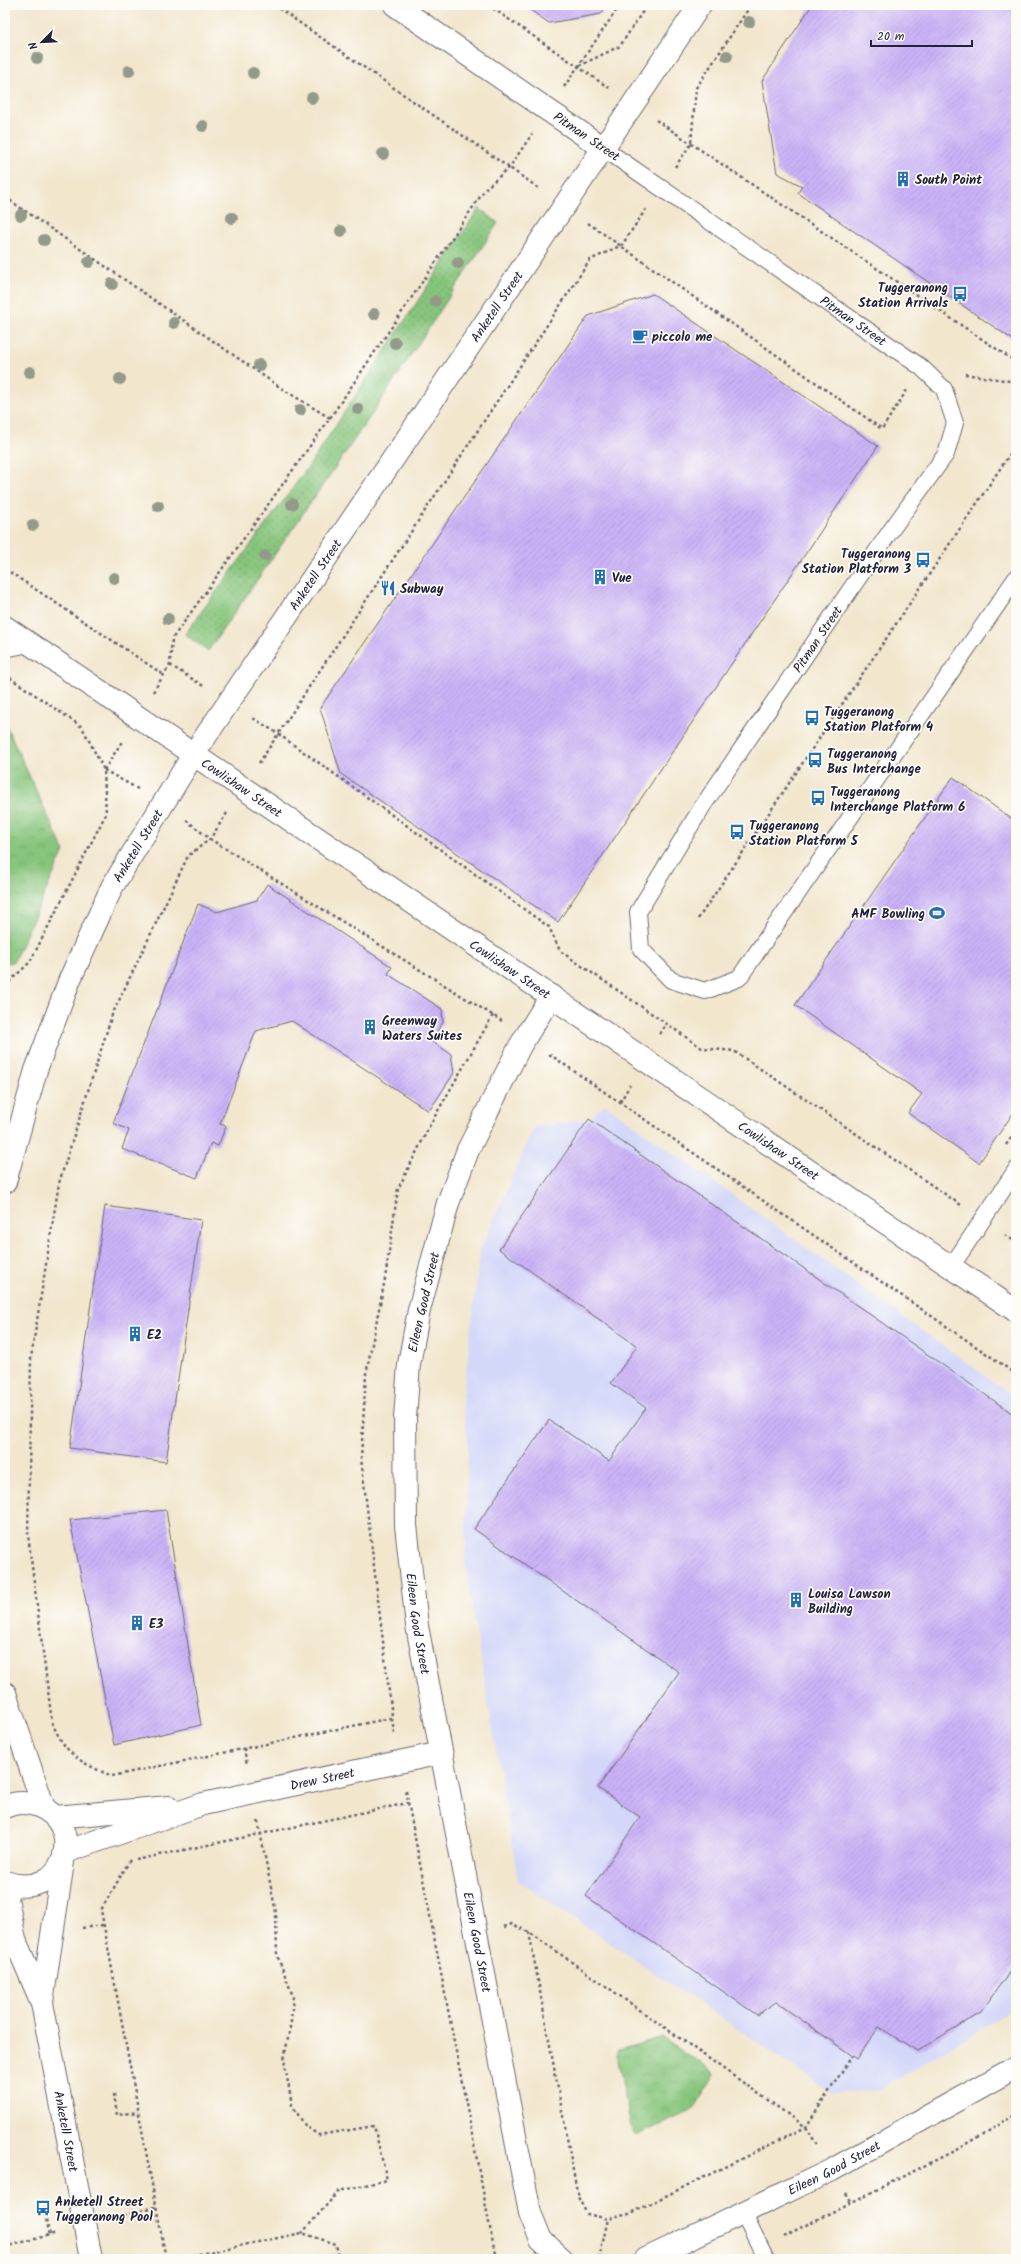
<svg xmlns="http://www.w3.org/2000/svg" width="1021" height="2264" viewBox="0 0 1021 2264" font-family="Kalam,sans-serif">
	<defs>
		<pattern id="grass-dots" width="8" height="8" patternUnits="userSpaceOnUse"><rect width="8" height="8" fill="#86c57c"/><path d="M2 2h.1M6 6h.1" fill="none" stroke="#73a96c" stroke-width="1.8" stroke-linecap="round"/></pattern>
		<pattern id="park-crowns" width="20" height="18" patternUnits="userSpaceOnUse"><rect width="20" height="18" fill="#86c57c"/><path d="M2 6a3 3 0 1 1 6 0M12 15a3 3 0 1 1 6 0" fill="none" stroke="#73a96c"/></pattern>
		<pattern id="building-hatch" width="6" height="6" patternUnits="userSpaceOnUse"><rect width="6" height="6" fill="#cab2f7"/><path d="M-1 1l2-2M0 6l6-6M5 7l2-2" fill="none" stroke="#ad99d5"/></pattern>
	</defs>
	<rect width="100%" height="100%" fill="#fdfcf7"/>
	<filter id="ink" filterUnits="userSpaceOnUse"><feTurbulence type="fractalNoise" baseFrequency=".025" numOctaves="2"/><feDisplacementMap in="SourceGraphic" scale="8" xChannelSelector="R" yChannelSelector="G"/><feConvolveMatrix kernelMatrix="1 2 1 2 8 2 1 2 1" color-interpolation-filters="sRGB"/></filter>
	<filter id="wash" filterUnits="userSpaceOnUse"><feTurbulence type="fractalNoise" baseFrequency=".012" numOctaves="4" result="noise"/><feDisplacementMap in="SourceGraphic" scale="16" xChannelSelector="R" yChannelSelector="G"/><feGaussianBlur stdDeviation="0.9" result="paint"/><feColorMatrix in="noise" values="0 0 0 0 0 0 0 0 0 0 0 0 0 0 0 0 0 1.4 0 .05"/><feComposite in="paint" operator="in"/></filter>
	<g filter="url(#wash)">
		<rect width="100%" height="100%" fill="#f2e6cd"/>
		<path fill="#d3d8f9" d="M605,1104L1016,1398V2007L878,2091L831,2092L518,1881L465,1564L468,1440L462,1405L480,1251L534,1127L589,1119Z"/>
		<path fill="url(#grass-dots)" stroke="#54745c" d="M479,208L498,223L374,411L208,651L185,634L309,466Z"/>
		<path fill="url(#park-crowns)" stroke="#54745c" d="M5,723L64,851L14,961L5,964Z
			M662,2037L713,2071L715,2075L693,2110L635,2136L632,2132L617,2055L619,2050Z"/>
		<g id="blocks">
			<path fill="url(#building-hatch)" d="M523,5H607L601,14L549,23Z
				M812,5H1016V342L798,193L802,186L777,173L762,81Z
				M653,294L878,446L558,922L341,774L320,708L588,316Z
				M953,777L1016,822V1109L979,1163L908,1113L922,1094L795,1005Z
				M267,884L392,967L388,974L442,1009L443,1022L431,1041L451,1054L454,1073L429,1111L292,1021L256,1031L220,1124L226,1126L218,1146L211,1143L197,1178L122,1149L129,1130L113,1123L198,904L217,912L257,900Z
				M589,1119L1016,1416V1962L981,2012L917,2051L879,2027L857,2059L776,2002L757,2015L586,1896L640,1817L598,1788L679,1672L474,1529L549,1420L609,1461L646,1408L611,1383L637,1346L499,1249Z
				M105,1206L201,1220L166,1462L70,1448Z
				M166,1510L201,1725L114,1745L70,1520Z"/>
		</g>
	</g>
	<g filter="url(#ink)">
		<use href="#blocks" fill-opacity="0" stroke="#6b676e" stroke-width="1"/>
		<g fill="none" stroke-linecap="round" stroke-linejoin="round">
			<defs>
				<g id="service">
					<path id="s1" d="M603,148L921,367L944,389L955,423L946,454L889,533L702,807L638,912L641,949L671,980L705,991L739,978L1016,578"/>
					<path d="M5,649L29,644"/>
					<path d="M951,1267L1016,1170"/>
					<path d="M744,2214L766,2259"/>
				</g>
				<g id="minor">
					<path d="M395,5L603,148"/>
					<path id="s2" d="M5,627L1016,1311"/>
					<path id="s3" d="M551,996L520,1046L468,1150L448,1203L419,1310L409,1364L405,1418L406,1525L417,1626L530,2213L541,2240L562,2259"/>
					<path d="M55,1817L169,1807"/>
					<path id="s4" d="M65,1852L203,1804L441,1753"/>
					<path id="s5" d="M646,2259L832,2170L1016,2067"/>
				</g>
				<g id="tertiary">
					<path id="s6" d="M5,1182L36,1070L70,979L112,887L193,755L700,5"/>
					<path d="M5,1693L44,1808"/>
					<path d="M5,1807C15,1802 27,1802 38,1806C88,1825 65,1903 5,1882"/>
					<path id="s7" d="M5,1888L15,1940L42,2003L91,2259"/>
					<path d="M42,2002L63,1862"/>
				</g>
			</defs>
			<use href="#service" stroke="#6b676e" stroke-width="18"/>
			<use href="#minor" stroke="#6b676e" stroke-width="24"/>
			<use href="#tertiary" stroke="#6b676e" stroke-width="24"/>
			<path stroke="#6b676e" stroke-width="2.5" stroke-dasharray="3 3" stroke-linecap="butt" d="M274,5L540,189
				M488,5L609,88
				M238,8L240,5
				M579,66L620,46L647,5
				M564,87L620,5
				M656,120L1016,362
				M675,167L691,144L696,88L751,5
				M5,197L284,390L330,418
				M588,223L882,429L907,390
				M965,374L1016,382
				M5,569L164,675
				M170,665L205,687
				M153,692L170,665L172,639L330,418L486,188L509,168L532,134
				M253,718L277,733L549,927L560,951L702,1048L734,1051L961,1205
				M259,763L590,260L622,245L646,209
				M104,770L138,789
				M104,770L123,740
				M227,813L210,839L188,856L112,1015L59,1183L31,1358L28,1535L52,1722C65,1755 81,1763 112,1776L391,1718
				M186,820L210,839L502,1021
				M698,919L1016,445
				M5,986L30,962L106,814L104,770L82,727L6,675
				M660,1034L666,1024
				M549,1054L1016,1374
				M620,1102L630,1085
				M1006,1145L1016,1131
				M1005,1235L1016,1242
				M394,1733L361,1458L366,1374L385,1279L398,1189L431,1123L493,1015
				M244,1748L247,1765
				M406,1791L496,2259
				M258,1821L276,1913L277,1955L293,1996L291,2022L284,2060L292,2105L306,2127L319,2135L374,2126L387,2180L339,2191L302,2233
				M130,1860L101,1910L166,2259
				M136,1860L408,1803
				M504,1927L512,1924L529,1932L806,2127L817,2145
				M82,1928L103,1925
				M529,1932L578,2197L587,2214L608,2219L629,2214L806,2127L852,2056
				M114,2094L117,2115L138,2112
				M846,2194L851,2202
				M43,2208L50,2235
				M112,2218L156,2207
				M784,2236L956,2150L1016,2114
				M5,2247L57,2233
				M175,2259L302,2233L336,2244L339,2259
				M599,2259L608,2219"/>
			<use href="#service" stroke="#fff" stroke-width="16"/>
			<use href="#minor" stroke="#fff" stroke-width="22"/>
			<use href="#tertiary" stroke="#fff" stroke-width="22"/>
		</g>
		<g fill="#939a89">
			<circle cx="749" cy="22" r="6"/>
			<circle cx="727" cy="56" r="6"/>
			<circle cx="37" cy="58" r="6"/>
			<circle cx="129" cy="71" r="6"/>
			<circle cx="253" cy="73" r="6"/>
			<circle cx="312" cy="98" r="6"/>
			<circle cx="203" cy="126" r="6"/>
			<circle cx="383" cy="154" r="6"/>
			<circle cx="21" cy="215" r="6"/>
			<circle cx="232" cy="218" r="6"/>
			<circle cx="341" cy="231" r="6"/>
			<circle cx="44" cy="240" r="6"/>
			<circle cx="89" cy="262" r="6"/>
			<circle cx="458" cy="263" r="6"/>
			<circle cx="112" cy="284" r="6"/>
			<circle cx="435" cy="301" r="6"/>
			<circle cx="374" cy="314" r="6"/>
			<circle cx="174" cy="323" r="6"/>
			<circle cx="395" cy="343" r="6"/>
			<circle cx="259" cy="365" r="6"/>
			<circle cx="30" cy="372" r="6"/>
			<circle cx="120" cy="379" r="6"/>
			<circle cx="358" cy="409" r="6"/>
			<circle cx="300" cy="410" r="6"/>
			<circle cx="292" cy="504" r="6"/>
			<circle cx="158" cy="506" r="6"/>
			<circle cx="33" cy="525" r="6"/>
			<circle cx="265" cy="556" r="6"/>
			<circle cx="114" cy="578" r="6"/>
			<circle cx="168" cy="619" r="6"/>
		</g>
	</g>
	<defs>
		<symbol id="building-bare" viewBox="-9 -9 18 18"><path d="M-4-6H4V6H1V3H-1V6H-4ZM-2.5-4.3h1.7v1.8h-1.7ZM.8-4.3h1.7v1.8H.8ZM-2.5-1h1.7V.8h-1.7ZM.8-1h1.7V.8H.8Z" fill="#1f6fb2" stroke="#fdfcf7" stroke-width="2.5" paint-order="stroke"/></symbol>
		<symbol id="bus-bare" viewBox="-9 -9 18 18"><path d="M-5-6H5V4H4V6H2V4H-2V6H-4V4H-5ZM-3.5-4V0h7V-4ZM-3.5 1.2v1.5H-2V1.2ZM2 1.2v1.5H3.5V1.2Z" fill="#1f6fb2" stroke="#fdfcf7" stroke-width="2.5" paint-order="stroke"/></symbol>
		<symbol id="cafe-bare" viewBox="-9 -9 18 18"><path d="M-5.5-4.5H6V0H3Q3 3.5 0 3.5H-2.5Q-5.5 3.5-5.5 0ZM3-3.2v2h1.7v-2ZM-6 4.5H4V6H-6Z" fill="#1f6fb2" stroke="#fdfcf7" stroke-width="2.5" paint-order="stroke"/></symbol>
		<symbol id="restaurant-bare" viewBox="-9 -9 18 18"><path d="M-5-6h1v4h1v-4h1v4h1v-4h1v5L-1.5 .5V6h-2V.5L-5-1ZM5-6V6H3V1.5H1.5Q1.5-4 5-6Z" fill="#1f6fb2" stroke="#fdfcf7" stroke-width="2.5" paint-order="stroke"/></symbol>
		<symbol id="stadium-bare" viewBox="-9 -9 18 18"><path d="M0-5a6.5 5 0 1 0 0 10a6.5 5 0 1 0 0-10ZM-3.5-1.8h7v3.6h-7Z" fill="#1f6fb2" stroke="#fdfcf7" stroke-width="2.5" paint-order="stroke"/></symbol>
	</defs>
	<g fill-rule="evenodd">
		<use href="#building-bare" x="892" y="168" width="22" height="22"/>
		<use href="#bus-bare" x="949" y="283" width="22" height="22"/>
		<use href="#cafe-bare" x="629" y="325" width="22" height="22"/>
		<use href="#bus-bare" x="912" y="549" width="22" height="22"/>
		<use href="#building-bare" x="589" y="566" width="22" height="22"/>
		<use href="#restaurant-bare" x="377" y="577" width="22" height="22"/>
		<use href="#bus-bare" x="801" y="707" width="22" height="22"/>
		<use href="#bus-bare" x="804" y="749" width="22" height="22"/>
		<use href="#bus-bare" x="807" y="787" width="22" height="22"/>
		<use href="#bus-bare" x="726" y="821" width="22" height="22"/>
		<use href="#stadium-bare" x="926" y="902" width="22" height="22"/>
		<use href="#building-bare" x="359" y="1016" width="22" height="22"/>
		<use href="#building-bare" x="124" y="1323" width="22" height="22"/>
		<use href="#building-bare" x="785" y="1589" width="22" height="22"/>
		<use href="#building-bare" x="126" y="1612" width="22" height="22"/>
		<use href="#bus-bare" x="32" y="2197" width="22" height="22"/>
	</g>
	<g text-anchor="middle" stroke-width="3.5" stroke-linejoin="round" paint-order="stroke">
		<g font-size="13" fill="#22223b" stroke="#fdfcf7">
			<text transform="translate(587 136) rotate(34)" y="5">Pitman Street</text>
			<text dy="5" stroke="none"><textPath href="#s6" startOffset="1011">Anketell Street</textPath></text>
			<text dy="5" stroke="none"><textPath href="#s1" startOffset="304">Pitman Street</textPath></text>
			<text dy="5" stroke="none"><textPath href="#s6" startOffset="687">Anketell Street</textPath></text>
			<text transform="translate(817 639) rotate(-56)" y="5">Pitman Street</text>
			<text dy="5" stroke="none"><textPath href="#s2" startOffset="286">Cowlishaw Street</textPath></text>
			<text dy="5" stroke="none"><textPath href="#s6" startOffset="363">Anketell Street</textPath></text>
			<text dy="5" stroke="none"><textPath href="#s2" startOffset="610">Cowlishaw Street</textPath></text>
			<text dy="5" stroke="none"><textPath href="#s2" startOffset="934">Cowlishaw Street</textPath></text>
			<text transform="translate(423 1302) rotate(-77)" y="5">Eileen Good Street</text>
			<text dy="5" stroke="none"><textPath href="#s3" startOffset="658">Eileen Good Street</textPath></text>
			<text dy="5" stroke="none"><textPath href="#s4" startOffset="268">Drew Street</textPath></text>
			<text dy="5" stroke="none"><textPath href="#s3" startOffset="982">Eileen Good Street</textPath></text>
			<text dy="5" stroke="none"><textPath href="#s7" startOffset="252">Anketell Street</textPath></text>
			<text dy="5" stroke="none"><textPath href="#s5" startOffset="209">Eileen Good Street</textPath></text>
		</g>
		<g font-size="13" font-weight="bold" fill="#22223b" stroke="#fdfcf7" text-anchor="start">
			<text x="915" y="184">South Point</text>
			<text x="948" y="292" text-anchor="end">Tuggeranong<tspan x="948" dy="15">Station Arrivals</tspan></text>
			<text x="652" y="341">piccolo me</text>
			<text x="911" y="558" text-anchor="end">Tuggeranong<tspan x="911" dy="15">Station Platform 3</tspan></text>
			<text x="612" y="582">Vue</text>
			<text x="400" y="593">Subway</text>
			<text x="824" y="716">Tuggeranong<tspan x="824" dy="15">Station Platform 4</tspan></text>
			<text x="827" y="758">Tuggeranong<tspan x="827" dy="15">Bus Interchange</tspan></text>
			<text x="830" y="796">Tuggeranong<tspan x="830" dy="15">Interchange Platform 6</tspan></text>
			<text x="749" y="830">Tuggeranong<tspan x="749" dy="15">Station Platform 5</tspan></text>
			<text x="925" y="918" text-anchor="end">AMF Bowling</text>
			<text x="382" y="1025">Greenway<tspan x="382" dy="15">Waters Suites</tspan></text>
			<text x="147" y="1339">E2</text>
			<text x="808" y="1598">Louisa Lawson<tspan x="808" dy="15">Building</tspan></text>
			<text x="149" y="1628">E3</text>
			<text x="55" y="2206">Anketell Street<tspan x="55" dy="15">Tuggeranong Pool</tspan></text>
		</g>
	</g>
	<rect width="1021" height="2264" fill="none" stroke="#fdfcf7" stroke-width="20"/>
	<g transform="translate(42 42) rotate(246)" stroke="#fdfcf7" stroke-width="3" paint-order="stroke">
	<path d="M0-3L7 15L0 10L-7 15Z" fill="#22223b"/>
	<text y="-6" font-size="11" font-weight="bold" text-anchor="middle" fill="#22223b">N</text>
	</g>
	<path d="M871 40v6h101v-6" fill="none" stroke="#22223b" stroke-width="2"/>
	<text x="877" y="40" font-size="12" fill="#22223b" stroke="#fdfcf7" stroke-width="3" paint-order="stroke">20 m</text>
</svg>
